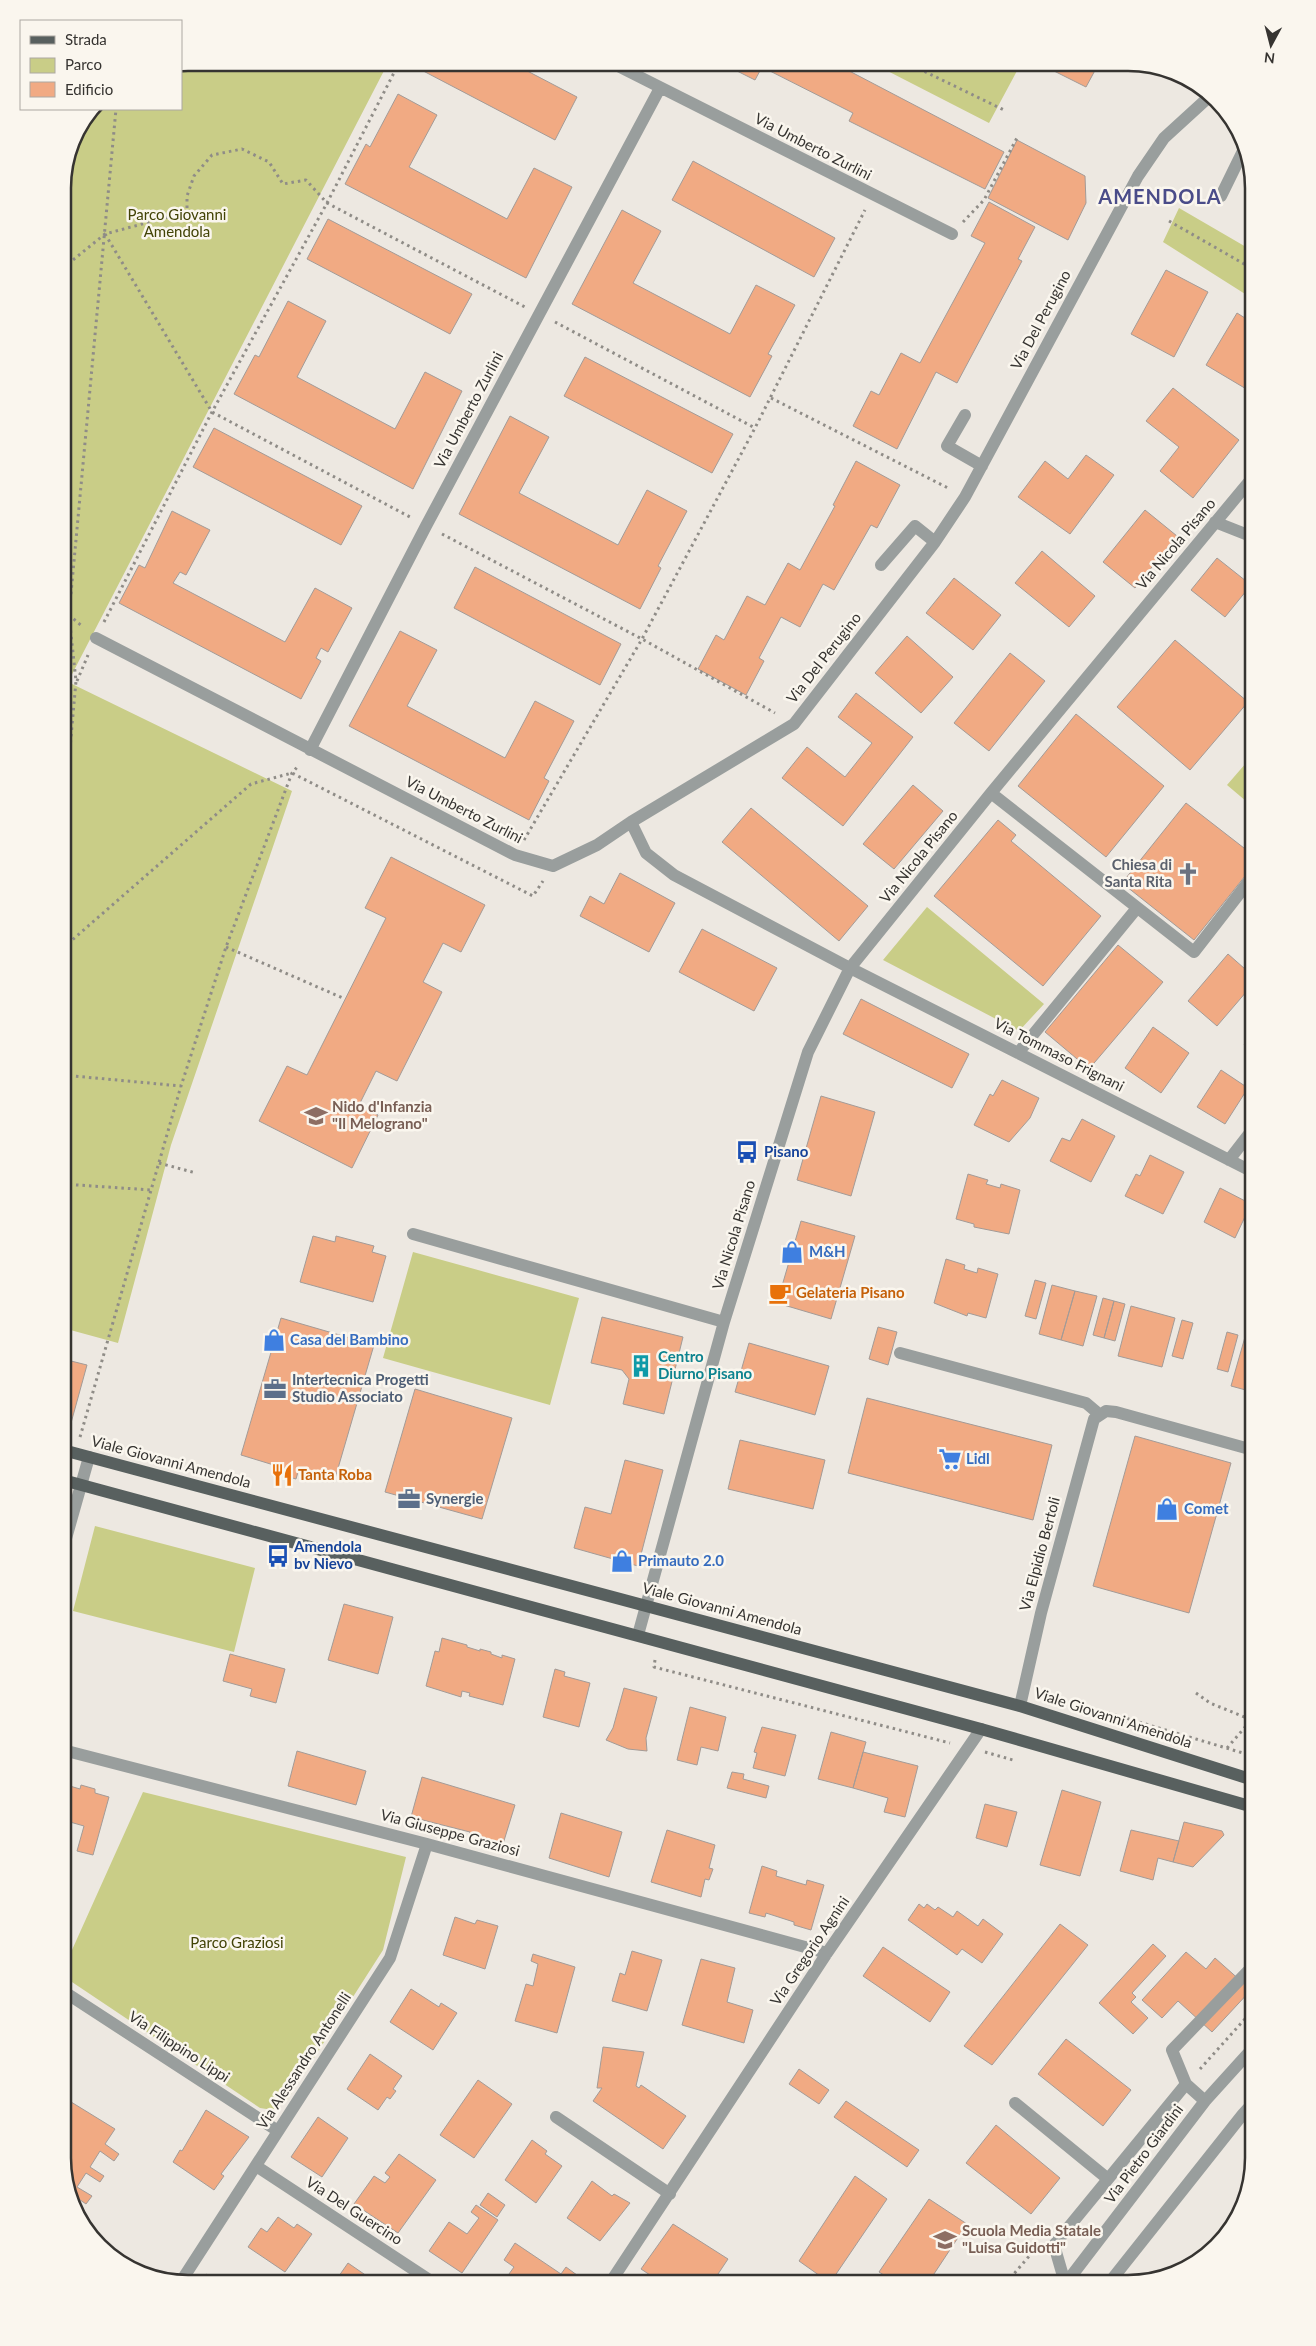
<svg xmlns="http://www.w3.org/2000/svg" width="1316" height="2346" viewBox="0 0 1316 2346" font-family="Lato,sans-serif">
	<rect width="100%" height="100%" fill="#ede8e1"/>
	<path fill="#c9cd87" d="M189,63H388L68,682L292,791L171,1145L118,1343L63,1328V181L75,133L93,109H181V64Z
		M872,63H1005L1018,69L989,123Z
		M1179,208L1253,251V299L1163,242Z
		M1253,755V807L1227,785Z
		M927,907L1044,1004L1019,1031L883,960Z
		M413,1252L579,1298L550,1405L383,1358Z
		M95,1526L255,1568L234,1652L73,1611Z
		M143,1792L406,1857L383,1950L287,2100L273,2110L260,2108L63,1976V1970Z"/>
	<path fill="#f1aa83" stroke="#a39b97" d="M408,63H512L577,97L555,140Z
		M721,63H834L1004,152L985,189L849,121L853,113L762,67L755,80Z
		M1038,63H1099L1086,87Z
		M398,94L437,115L409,167L507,219L534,168L572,187L526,278L345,184L366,144L370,147Z
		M1017,140L1085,176L1086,203L1068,240L988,198Z
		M693,161L835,238L814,277L672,200Z
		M989,202L1035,227L1018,259L1022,261L957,383L936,372L897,449L853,426L871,391L879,395L901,353L920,363L985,243L971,236Z
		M622,210L661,231L633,283L730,334L756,285L795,305L768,354L772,356L750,397L572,304Z
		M328,219L472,294L450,334L307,259Z
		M1166,270L1208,292L1174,357L1131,334Z
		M288,301L326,321L297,377L395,429L425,372L462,391L413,489L234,394L255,355L259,357Z
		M1237,313L1253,323V393L1206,365Z
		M585,357L733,434L712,473L564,396Z
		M1173,388L1239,440L1193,498L1160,471L1179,447L1146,421Z
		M510,416L549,437L519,493L618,545L647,490L687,511L658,566L661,568L640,609L459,514Z
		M214,428L362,506L341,545L193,467Z
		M1086,455L1114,475L1070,534L1018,497L1045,461L1068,479Z
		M856,461L900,485L877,528L871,525L834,590L823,584L800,627L781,617L759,658L764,661L746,695L698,669L716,635L724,640L747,596L765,605L788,563L800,570L835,506L833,505Z
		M1145,510L1177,536L1135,588L1103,562Z
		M172,511L210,530L186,575L180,572L173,583L285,642L315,588L352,608L328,652L321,648L316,658L321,661L301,699L119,603L139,565L145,568Z
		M1042,551L1095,596L1069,627L1015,583Z
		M1217,558L1251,585L1225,617L1191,590Z
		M475,567L621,644L600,685L454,608Z
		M954,578L1001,615L973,650L926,613Z
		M400,631L437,650L407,706L505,758L535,701L574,721L544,778L549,781L529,820L349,726Z
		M907,636L953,677L921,713L875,673Z
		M1175,640L1248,702L1190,770L1117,707Z
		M1010,653L1045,681L989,751L954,723Z
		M856,693L913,737L843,826L782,778L807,747L845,777L872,743L838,717Z
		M1076,714L1164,786L1106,857L1018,786Z
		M913,785L943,811L894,869L863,844Z
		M1186,803L1253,855V866L1194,940L1122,883Z
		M751,808L868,906L839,941L722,842Z
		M998,820L1016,835L1011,841L1101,916L1043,986L934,896Z
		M391,857L485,905L461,952L443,943L423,982L442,992L397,1081L376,1071L359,1105L378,1115L352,1168L259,1121L287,1066L307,1075L386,918L365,908Z
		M620,873L675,903L649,952L580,916L590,896L604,904Z
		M702,929L777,968L754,1011L679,972Z
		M1118,945L1163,982L1089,1069L1045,1032Z
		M1228,954L1253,976V984L1217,1026L1188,1001Z
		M861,999L969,1054L952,1088L843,1034Z
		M1153,1027L1189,1053L1161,1093L1125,1068Z
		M1253,1032V1052L1244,1045Z
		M1221,1070L1248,1088L1225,1124L1197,1107Z
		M1002,1080L1039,1098L1030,1118L1009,1142L974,1125L990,1094L993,1096Z
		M821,1096L875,1112L851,1196L797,1180Z
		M1082,1119L1115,1136L1091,1182L1050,1161L1062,1138L1070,1141Z
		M1150,1155L1184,1172L1163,1214L1125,1196L1136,1174L1140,1176Z
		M968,1174L988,1180L986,1184L1000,1188L1001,1184L1020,1190L1009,1234L974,1227V1224L956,1219Z
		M1220,1188L1251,1204L1235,1238L1204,1222Z
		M801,1221L855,1236L831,1319L777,1303Z
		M313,1236L335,1242L336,1236L374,1246L372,1252L386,1256L373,1302L300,1282Z
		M946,1259L965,1265L964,1269L977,1273L978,1268L998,1274L986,1318L968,1313L967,1316L934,1303Z
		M1035,1280L1046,1283L1036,1319L1025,1316Z
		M1052,1285L1075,1291L1061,1340L1039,1334Z
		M1075,1291L1097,1296L1083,1346L1061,1340Z
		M1103,1298L1114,1301L1104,1338L1093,1335Z
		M1114,1301L1125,1304L1115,1341L1104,1338Z
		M1131,1306L1175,1318L1162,1367L1118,1356Z
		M602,1317L683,1337L664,1414L623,1404L629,1379L622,1370L591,1363Z
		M281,1318L374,1345L334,1482L298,1472L296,1479L275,1473L277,1466L241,1455Z
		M1182,1320L1193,1323L1183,1359L1172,1356Z
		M878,1327L897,1332L888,1365L869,1359Z
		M1227,1332L1238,1335L1228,1372L1217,1369Z
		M1245,1337L1253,1339V1392L1231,1386Z
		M749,1343L829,1366L815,1415L735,1392Z
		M63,1359L87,1365L71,1423L63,1421Z
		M415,1389L512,1418L482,1519L385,1492Z
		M867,1398L1052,1445L1033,1520L848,1473Z
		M1135,1436L1231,1463L1189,1613L1093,1586Z
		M740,1440L825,1460L813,1509L728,1489Z
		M625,1460L663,1470L638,1566L574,1548L585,1507L611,1514Z
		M344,1604L393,1617L378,1674L328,1660Z
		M442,1638L467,1645V1647L480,1651V1649L491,1652V1654L502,1658V1655L515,1659L503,1705L469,1696L470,1693L462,1691L461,1697L426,1686L435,1651L439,1652Z
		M230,1654L285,1669L276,1703L250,1696L252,1689L223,1681Z
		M555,1669L565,1672L564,1676L590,1683L579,1727L543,1717Z
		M624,1688L657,1697L646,1738L647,1751L628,1749L606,1740L613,1728Z
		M690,1707L726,1717L718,1751L701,1747L697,1765L677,1760Z
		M762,1727L796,1735L785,1776L753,1768L757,1753L754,1752Z
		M831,1732L866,1742L853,1788L818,1779Z
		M297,1751L366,1771L356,1805L288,1786Z
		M863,1752L918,1766L905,1817L884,1812L888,1798L853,1788Z
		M732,1772L744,1774L743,1779L769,1786L766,1798L727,1788Z
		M422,1777L515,1805L503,1844L469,1835L470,1832L411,1817Z
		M63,1784L80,1789L81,1785L95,1789V1793L109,1797L93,1855L77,1851L84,1826L63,1820Z
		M1062,1790L1101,1802L1080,1876L1040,1865Z
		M985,1804L1017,1812L1007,1847L976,1838Z
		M561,1813L622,1832L609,1877L549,1858Z
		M1184,1822L1222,1831L1224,1835L1193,1867L1173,1862Z
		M667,1830L715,1845L709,1868L713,1869L709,1880L705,1879L701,1897L651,1882Z
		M1131,1830L1179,1841L1173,1862L1158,1858L1153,1880L1120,1871Z
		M762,1866L777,1871L776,1876L806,1885L807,1880L824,1885L811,1930L794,1925V1922L766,1913L765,1917L749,1913Z
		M919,1904L924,1908L927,1904L935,1910L938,1907L953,1917L957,1911L978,1926L983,1919L1003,1934L982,1963L962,1949L957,1955L908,1920Z
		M455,1917L475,1924L477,1920L498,1926L485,1969L443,1955Z
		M1060,1924L1088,1945L992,2065L964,2046Z
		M1153,1944L1166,1956L1132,1993L1136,1997L1131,2002L1148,2018L1133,2034L1099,2003Z
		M883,1947L950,1992L930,2022L863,1976Z
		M632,1951L662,1960L647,2011L612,2001L620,1973L625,1975Z
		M1186,1952L1206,1969L1215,1958L1251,1990L1212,2032L1178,2001L1162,2018L1142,2000Z
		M533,1954L575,1967L557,2033L515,2021L526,1984L533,1986L538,1964L531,1961Z
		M701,1959L735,1968L727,2002L753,2010L744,2043L682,2025Z
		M411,1989L439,2007L441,2003L457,2013L433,2050L390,2022Z
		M1066,2039L1131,2090L1103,2126L1038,2074Z
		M603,2047L644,2052L636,2086L639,2088L641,2085L686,2116L663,2149L593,2101L602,2088H597Z
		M370,2054L402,2076L393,2089L396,2091L390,2099L387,2097L378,2110L347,2089Z
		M799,2069L829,2090L819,2104L789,2084Z
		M478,2080L512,2104L474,2158L440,2135Z
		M63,2097L115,2129L105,2144L119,2154L114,2161L100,2151L90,2167L104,2176L100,2182L86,2173L77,2187L92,2196L86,2204L70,2193L62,2157Z
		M846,2101L919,2150L907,2167L834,2117Z
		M206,2110L249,2137L221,2174L224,2176L214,2190L173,2162L180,2150L182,2151Z
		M318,2117L348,2138L322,2177L291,2157Z
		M996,2125L1060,2178L1031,2214L966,2163Z
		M532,2140L547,2151L545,2154L562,2166L536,2203L505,2180Z
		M399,2154L436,2180L398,2233L354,2204L374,2176L385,2183L390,2177L385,2173Z
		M855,2176L887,2199L830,2283L799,2261Z
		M592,2181L612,2196L614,2194L630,2203L600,2241L567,2218Z
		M488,2193L505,2205L497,2217L480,2205Z
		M929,2199L967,2224L928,2283H890L892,2280L879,2272Z
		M476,2205L498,2220L462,2273L429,2251L449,2222L467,2234L479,2218L471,2212Z
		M278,2217L294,2228L297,2224L312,2234L285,2272L248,2247L261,2228L267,2232Z
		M673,2224L728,2259L712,2283H662L641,2269Z
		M515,2243L561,2274L566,2267L581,2278L577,2283H507L504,2281L514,2267L504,2260Z
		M348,2263L377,2283H334Z
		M206,2274L220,2283H200Z"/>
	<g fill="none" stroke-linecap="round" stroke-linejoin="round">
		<path stroke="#8f8c87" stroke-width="3" stroke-dasharray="2.5 4" stroke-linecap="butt" d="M907,63L1004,110
			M665,70L667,63
			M1169,221L1253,269
			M963,222L984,200L1018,136
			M105,234L212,412L410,517
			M63,268L105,234L187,212V196L194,176L212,155L242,149L269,162L283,184L306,180L327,203L525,307
			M555,322L755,428
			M771,398L948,488
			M442,534L642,639L775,713
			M63,603L69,615L83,627
			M104,622L212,412L327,203L399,63
			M77,681L88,655
			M63,827L76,681L69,615L116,109
			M524,840L642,639L755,428L865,210
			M226,947L345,999
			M63,948L251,784L292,773L533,896L543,881
			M63,1075L181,1086
			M159,1163L196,1173
			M63,1184L151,1190
			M80,1437L181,1086L226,947L292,773L299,765
			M655,1660L654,1667L950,1743
			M1196,1693L1210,1703L1252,1720
			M1102,1711L1253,1756
			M1227,1748L1253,1718
			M985,1752L1013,1760
			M1200,2069L1253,2010
			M1006,2283L1037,2247"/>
		<path stroke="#999e9d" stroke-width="12" d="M612,63L952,234
			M1210,96L1164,138L1138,176L965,497L935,542L794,724L631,822L646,853L674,875L850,968L1253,1172
			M1221,196L1245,147
			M965,415L947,446L982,466
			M1215,522L1253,537
			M881,565L915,526L935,542
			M96,638L515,855L553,866L597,845L631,822
			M310,750L426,526L660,88
			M991,793L1194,952L1253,876
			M1018,1053L1137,908
			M1229,1160L1253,1129
			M413,1234L724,1322
			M900,1353L1086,1403L1099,1414
			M63,1549L89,1457
			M638,1635L724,1322L808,1052L850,968L991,793L1253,477
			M1020,1706L1041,1613L1094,1419L1106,1411L1116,1412L1253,1450
			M63,1750L427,1844L827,1953
			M63,1991L278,2131
			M1205,2101L1186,2084L1172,2050L1253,1966V1914
			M1015,2103L1108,2179
			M556,2117L670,2194
			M256,2166L434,2283
			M180,2283L390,1958L427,1844
			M610,2283L827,1953L981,1729
			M1065,2283L1054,2245L1186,2084
			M1066,2283L1205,2101L1253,2048
			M1109,2283L1243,2114L1253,2103"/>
		<path stroke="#58605f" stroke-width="12" d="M63,1450L1020,1706L1253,1780
			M63,1480L981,1729L1253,1807"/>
	</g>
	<defs>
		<symbol id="church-bare" viewBox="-9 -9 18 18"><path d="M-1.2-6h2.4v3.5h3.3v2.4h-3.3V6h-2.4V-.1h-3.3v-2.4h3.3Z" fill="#6b7280" stroke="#faf6ee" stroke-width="2.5" paint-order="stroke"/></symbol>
		<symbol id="school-bare" viewBox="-9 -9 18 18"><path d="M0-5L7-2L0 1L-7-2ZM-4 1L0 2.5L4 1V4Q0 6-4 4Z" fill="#8d6e63" stroke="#faf6ee" stroke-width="2.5" paint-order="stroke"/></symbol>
		<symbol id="bus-bare" viewBox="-9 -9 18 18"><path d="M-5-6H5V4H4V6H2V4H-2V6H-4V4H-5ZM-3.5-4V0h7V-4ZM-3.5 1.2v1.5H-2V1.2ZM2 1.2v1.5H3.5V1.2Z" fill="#1a4fb4" stroke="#faf6ee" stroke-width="2.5" paint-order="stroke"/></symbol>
		<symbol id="shop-bare" viewBox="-9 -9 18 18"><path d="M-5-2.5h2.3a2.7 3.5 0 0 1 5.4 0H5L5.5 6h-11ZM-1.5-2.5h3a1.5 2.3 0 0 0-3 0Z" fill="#3f7fe0" stroke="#faf6ee" stroke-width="2.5" paint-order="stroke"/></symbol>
		<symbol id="cafe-bare" viewBox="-9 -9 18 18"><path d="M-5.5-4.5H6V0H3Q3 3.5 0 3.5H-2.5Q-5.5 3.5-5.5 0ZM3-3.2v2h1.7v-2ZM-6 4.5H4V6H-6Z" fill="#e8710a" stroke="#faf6ee" stroke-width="2.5" paint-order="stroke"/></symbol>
		<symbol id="building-bare" viewBox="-9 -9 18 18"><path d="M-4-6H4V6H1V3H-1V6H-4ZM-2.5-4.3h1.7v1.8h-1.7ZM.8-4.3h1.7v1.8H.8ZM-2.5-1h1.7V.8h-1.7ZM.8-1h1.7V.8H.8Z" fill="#0f9aa8" stroke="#faf6ee" stroke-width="2.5" paint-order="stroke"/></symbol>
		<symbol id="office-bare" viewBox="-9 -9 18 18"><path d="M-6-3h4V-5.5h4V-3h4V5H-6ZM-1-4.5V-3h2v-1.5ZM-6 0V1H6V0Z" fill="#5c6f8a" stroke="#faf6ee" stroke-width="2.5" paint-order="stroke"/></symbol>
		<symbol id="supermarket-bare" viewBox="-9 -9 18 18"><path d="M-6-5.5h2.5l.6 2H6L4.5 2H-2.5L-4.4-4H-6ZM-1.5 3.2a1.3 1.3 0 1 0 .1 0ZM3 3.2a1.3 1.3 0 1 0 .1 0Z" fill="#3f7fe0" stroke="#faf6ee" stroke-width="2.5" paint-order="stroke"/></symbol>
		<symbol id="restaurant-bare" viewBox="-9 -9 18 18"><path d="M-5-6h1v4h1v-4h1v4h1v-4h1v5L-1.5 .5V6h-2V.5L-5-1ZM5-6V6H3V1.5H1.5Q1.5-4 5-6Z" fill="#e8710a" stroke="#faf6ee" stroke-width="2.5" paint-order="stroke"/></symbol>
	</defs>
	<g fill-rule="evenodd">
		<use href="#church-bare" x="1172" y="858" width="32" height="32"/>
		<use href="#school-bare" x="300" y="1100" width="32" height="32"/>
		<use href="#bus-bare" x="731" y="1136" width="32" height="32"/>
		<use href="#shop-bare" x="776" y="1236" width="32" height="32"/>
		<use href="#cafe-bare" x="764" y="1277" width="32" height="32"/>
		<use href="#shop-bare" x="258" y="1324" width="32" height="32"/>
		<use href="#building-bare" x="625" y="1350" width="32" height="32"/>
		<use href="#office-bare" x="259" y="1373" width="32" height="32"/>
		<use href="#supermarket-bare" x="934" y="1443" width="32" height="32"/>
		<use href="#restaurant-bare" x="266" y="1459" width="32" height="32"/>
		<use href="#office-bare" x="393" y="1483" width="32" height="32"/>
		<use href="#shop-bare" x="1151" y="1493" width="32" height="32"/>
		<use href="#bus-bare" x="262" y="1540" width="32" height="32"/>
		<use href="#shop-bare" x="606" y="1545" width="32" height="32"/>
		<use href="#school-bare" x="929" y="2224" width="32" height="32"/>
	</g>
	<g text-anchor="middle" stroke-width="5" stroke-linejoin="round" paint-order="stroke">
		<g font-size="15" fill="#363431" stroke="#faf6ee">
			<text transform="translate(813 147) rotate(27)" y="5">Via Umberto Zurlini</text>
			<text transform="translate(1041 320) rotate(-62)" y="5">Via Del Perugino</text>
			<text transform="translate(469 410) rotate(-62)" y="5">Via Umberto Zurlini</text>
			<text transform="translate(1176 544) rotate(-50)" y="5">Via Nicola Pisano</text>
			<text transform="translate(824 658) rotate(-52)" y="5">Via Del Perugino</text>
			<text transform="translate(464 810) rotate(27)" y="5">Via Umberto Zurlini</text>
			<text transform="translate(919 857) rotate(-51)" y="5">Via Nicola Pisano</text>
			<text transform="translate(1059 1055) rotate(27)" y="5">Via Tommaso Frignani</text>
			<text transform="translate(734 1235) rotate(-73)" y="5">Via Nicola Pisano</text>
			<text transform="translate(171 1462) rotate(15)" y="5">Viale Giovanni Amendola</text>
			<text transform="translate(1040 1554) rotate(-75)" y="5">Via Elpidio Bertoli</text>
			<text transform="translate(722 1609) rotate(15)" y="5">Viale Giovanni Amendola</text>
			<text transform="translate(1113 1718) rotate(18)" y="5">Viale Giovanni Amendola</text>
			<text transform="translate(450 1833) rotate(15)" y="5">Via Giuseppe Graziosi</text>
			<text transform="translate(810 1951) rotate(-56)" y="5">Via Gregorio Agnini</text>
			<text transform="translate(179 2047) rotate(33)" y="5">Via Filippino Lippi</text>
			<text transform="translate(304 2061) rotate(-57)" y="5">Via Alessandro Antonelli</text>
			<text transform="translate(1144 2154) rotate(-53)" y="5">Via Pietro Giardini</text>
			<text transform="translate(354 2211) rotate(33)" y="5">Via Del Guercino</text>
		</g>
		<g font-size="15" fill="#424306" stroke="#faf6ee">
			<text x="177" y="220">Parco Giovanni<tspan x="177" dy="17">Amendola</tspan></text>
			<text x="237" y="1948">Parco Graziosi</text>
		</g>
		<g font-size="15" font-weight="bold" fill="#5b616d" stroke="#faf6ee" text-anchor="end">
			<text x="1172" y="870">Chiesa di<tspan x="1172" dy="17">Santa Rita</tspan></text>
		</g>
		<g font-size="15" font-weight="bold" fill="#785e54" stroke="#faf6ee" text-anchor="start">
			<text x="332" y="1112">Nido d'Infanzia<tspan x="332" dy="17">"Il Melograno"</tspan></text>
			<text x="962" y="2236">Scuola Media Statale<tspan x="962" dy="17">"Luisa Guidotti"</tspan></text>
		</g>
		<g font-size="15" font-weight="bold" fill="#164399" stroke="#faf6ee" text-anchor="start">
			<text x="764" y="1157">Pisano</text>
			<text x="294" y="1552">Amendola<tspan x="294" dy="17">bv Nievo</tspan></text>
		</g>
		<g font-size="15" font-weight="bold" fill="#366cbe" stroke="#faf6ee" text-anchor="start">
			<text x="809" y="1257">M&amp;H</text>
			<text x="290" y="1345">Casa del Bambino</text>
			<text x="966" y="1464">Lidl</text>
			<text x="1184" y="1514">Comet</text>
			<text x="638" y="1566">Primauto 2.0</text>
		</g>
		<g font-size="15" font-weight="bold" fill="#c56008" stroke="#faf6ee" text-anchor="start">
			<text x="796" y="1298">Gelateria Pisano</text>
			<text x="298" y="1480">Tanta Roba</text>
		</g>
		<g font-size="15" font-weight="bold" fill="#0d838f" stroke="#faf6ee" text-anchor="start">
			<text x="658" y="1362">Centro<tspan x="658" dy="17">Diurno Pisano</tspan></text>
		</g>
		<g font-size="15" font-weight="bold" fill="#4e5e75" stroke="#faf6ee" text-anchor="start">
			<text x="292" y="1385">Intertecnica Progetti<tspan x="292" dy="17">Studio Associato</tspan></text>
			<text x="426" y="1504">Synergie</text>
		</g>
		<g font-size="20" font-weight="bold" letter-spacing="1" fill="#4a4c89" stroke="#faf6ee">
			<text x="1160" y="204">AMENDOLA</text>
		</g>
	</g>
	<path d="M0 0H1316V2346H0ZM188 71H1128A117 117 0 0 1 1245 188V2158A117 117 0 0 1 1128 2275H188A117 117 0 0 1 71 2158V188A117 117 0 0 1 188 71Z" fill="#faf6ee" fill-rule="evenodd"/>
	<path fill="none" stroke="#363431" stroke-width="2.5" d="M188 71H1128A117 117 0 0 1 1245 188V2158A117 117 0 0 1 1128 2275H188A117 117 0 0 1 71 2158V188A117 117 0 0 1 188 71Z"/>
	<rect x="20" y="20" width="162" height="90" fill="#faf6ee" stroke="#aca8a2"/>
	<rect x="30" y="36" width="25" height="8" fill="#58605f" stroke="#aca8a2"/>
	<text x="65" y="45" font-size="15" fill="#363431">Strada</text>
	<rect x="30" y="58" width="25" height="15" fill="#c9cd87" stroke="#aca8a2"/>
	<text x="65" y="70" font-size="15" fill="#363431">Parco</text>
	<rect x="30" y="82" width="25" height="15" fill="#f1aa83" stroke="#aca8a2"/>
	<text x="65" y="95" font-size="15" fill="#363431">Edificio</text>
	<g transform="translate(1271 45) rotate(187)" stroke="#faf6ee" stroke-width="4" paint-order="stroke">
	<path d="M0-4L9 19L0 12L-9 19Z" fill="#363431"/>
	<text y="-8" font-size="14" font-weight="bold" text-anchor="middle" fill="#363431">N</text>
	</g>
</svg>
